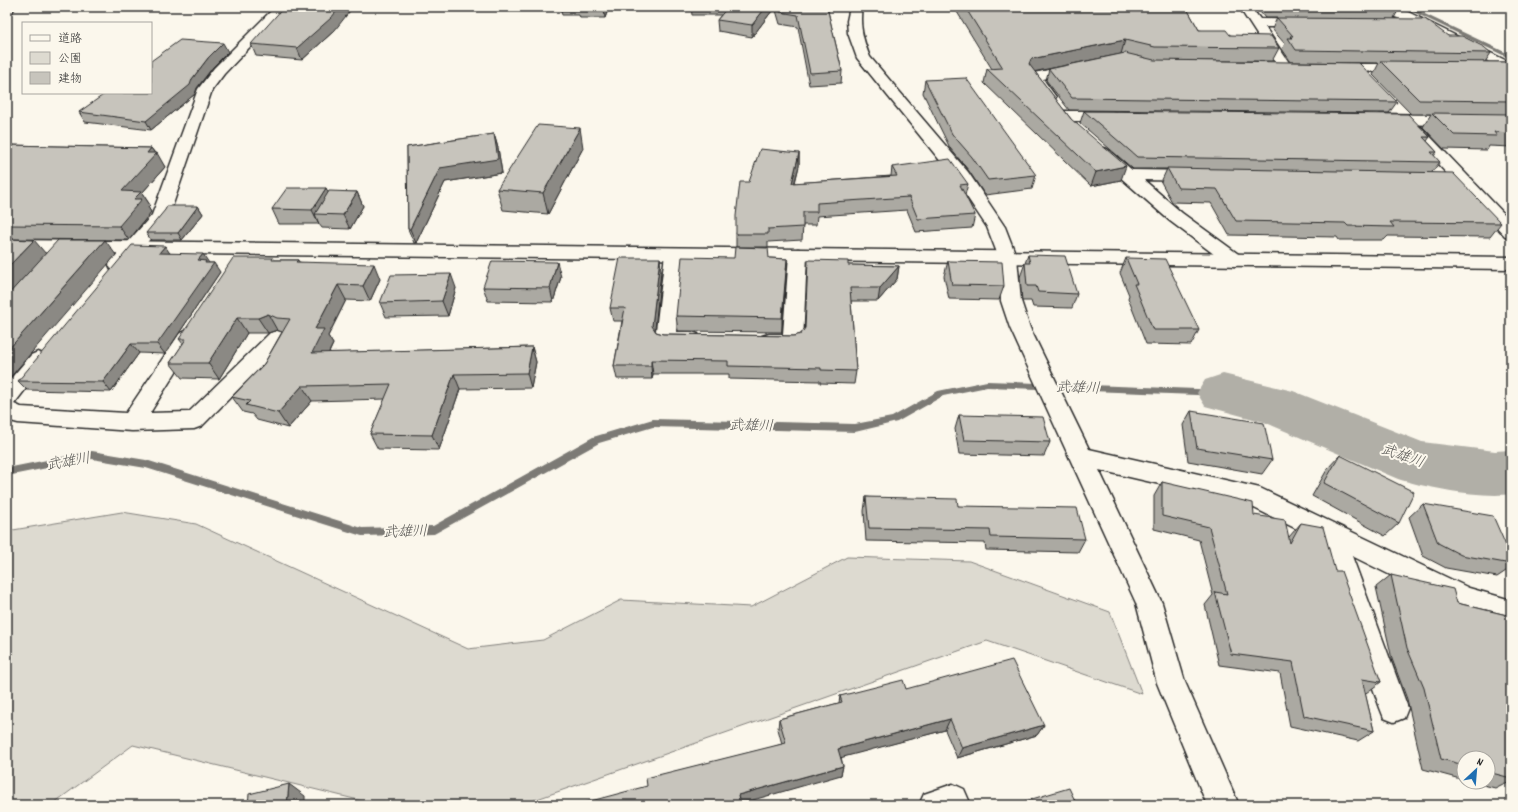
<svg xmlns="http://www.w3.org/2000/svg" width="1518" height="812" viewBox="0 0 1518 812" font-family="Dekko,'Klee One',sans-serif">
	<rect width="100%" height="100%" fill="#fbf7ec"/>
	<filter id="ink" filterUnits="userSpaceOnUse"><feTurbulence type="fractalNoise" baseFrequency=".025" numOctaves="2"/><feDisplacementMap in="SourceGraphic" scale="8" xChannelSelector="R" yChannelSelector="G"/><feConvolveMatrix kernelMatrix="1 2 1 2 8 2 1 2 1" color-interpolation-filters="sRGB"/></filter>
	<g filter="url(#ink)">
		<path fill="#dddad0" stroke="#84827e" d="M122,512L196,524L468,649L543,640L621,600L751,607L847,557L969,561L1110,612L1142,694L987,641L520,805H379L133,745L51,805H7V531Z"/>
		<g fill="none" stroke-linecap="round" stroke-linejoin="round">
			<path fill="#7b7a75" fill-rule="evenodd" d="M1403,7H1410L1511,55V59Z
				M987,381L1223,390L1227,393L1223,396L987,387L943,396L897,422L855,432L653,427L599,443L434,534L362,536L146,468L92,459L7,476V468L92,451L146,460L362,528L433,526L593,437L653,419L855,424L892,417L938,391Z"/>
			<path fill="#b1afa7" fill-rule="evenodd" d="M1223,374L1293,391L1422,442L1495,451L1511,450V494C1481,498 1427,488 1398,479L1264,422L1205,406L1197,393L1205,380Z"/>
			<defs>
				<path id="street" d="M7,7H15L12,12L7,13Z
					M275,7H288L224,74L212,90L169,216L125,269L118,271L111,269L109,265L111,261L152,215L198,89L214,68Z
					M850,7H862C859,25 863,40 870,57L968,172L1005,227L1017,258L1021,301L1030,328L1089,449L1260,488L1469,588L1511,600V624L1455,607L1352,556L1408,708L1404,718L1394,722L1384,718L1380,708L1321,541L1246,504L1099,470L1162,603L1185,682L1239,805H1207L1157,683L1136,603L1010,328L1001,301L999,258L987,227L955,179L857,58L848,33L847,21Z
					M1239,7H1251L1260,19L1309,20L1311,23L1309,26L1304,27H1265L1292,67L1290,70L1285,71L1280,70Z
					M1372,7H1391L1408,12L1511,63V72L1398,18L1373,10Z
					M1076,64L1081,65L1083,68L1081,71L1043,79L1056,97L1054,100L1049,101L1044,100L1027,77L1029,74Z
					M1334,64H1406L1411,65L1413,68L1411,71L1406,72L1329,71L1327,68L1329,65Z
					M1063,111H1112L1117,113L1120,116L1117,119L1112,121H1063L1058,119L1055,116L1058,113Z
					M1382,114L1511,116V126L1382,124L1377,122L1374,119L1377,116Z
					M1416,126L1422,128L1511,221V238L1505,236L1410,134L1408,131L1410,128Z
					M1101,147L1107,149L1132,170L1194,171L1200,172L1202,176L1200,180L1194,181L1144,180L1182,213L1241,256L1243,260L1241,264L1234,266L1227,264L1170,221L1095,155L1093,152L1095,149Z
					M674,248L681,250L683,254L676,332H691L698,334L701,339L698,344C686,348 670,348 658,344L655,339L665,254L667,250Z
					M798,249L805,251L807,255L803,341L800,346C788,350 774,350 762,346L759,341L762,336L769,334H783L789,255L791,251Z
					M187,331L194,333L197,338L150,413L189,412L270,333L277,331L284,333L287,338L284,343L202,426L194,429L132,431L18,423L7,420V383L31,355L38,352L45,355L48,360L14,404L21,407L126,413L180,333Z
					M953,784L964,789L971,805H919L924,794Z"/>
				<path id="secondary" d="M7,240L1511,257V269L7,252Z"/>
			</defs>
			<use href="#street" stroke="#2b2b2b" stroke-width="3"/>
			<use href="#secondary" stroke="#2b2b2b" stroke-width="3"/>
			<use href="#street" fill="#fbf7ec" fill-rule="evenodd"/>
			<use href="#secondary" fill="#fbf7ec" fill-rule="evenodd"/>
		</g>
		<path fill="#aba9a2" stroke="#2b2b2b" d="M560,7H609L605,18H580L579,15H562Z
			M691,7H827L842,71L841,83L809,85L798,27L780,24L775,7L752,37L718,31L717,20L721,15H692Z
			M954,7H1186L1199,30L1230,35L1279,48L1272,61H1177L1397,102L1389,113L1069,110L1046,80L1049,69L1122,54H1121L1035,72L1071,119L1121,180L1091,186L984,83L987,69H992Z
			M1256,7H1393L1399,9L1394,18L1448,36L1491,53L1485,62H1511V147L1489,146L1487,150L1444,149L1423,127L1431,114H1411L1373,75L1379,63L1291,62L1282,49L1285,44L1272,29L1277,18H1265Z
			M335,30L302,60L256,56L251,44Z
			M228,52L213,67L197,88L195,94L151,130L85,122L79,112Z
			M925,80L1036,175L1032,189L985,195L969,171L950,148L923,93Z
			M1084,111L1430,137L1427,141L1437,152L1434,156L1440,162L1432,172L1501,223L1490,237L1388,236L1384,240H1339L1337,237L1229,235L1211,203L1172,202L1161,182L1167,169H1133L1080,123Z
			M494,134L498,148L502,173L445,182L416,243H414L408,229L407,147Z
			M7,145L151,148L155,153L165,167L142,193L150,205L148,207L151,212L129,240L12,239L7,233Z
			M583,148L548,214L503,210L497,189Z
			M799,153V166L795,183L891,176L892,167L968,184L965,195L975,215L972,228L916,232L907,210L817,216L816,225H803L802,240L768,242V247H736V234L749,182Z
			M326,188L328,193L357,192L363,206L350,229L322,228L319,224H279L272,209Z
			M198,206L203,214L182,240H151L146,233Z
			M165,246L169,253L209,263L220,272L165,354L139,353L111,392L27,390L18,381Z
			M1028,255L1077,294L1072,308L1033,307L1031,301H1022L1020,277Z
			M769,258L787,259L786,273L782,332L678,331L676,316Z
			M1126,258L1199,330L1191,345L1146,344L1128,298L1129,295L1120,273Z
			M274,260H298L299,262L380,279L370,301L346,300L328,336L333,344L329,353L532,347L536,362L531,388L460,389L439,450L378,449L370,434L385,399L312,401L288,428L257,420L252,414L243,412L232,397L264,364L282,332L277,330L268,333H247L219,379L182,378L170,363L183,344L179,339Z
			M948,261L1004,286L999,300L949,299L944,276Z
			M848,265L899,266L897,279L878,301H851L856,371L854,384L820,383V381L729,379V374H653L652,379H617L614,366L622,321H613L610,308L661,271L655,330L656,332L663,334L794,336L801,334Z
			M561,277L553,302L488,301L483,287Z
			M456,288L448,316L386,317L380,303Z
			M1191,411L1272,460L1262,474L1188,461L1183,425Z
			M959,415L1050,442L1044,456L959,454L955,429Z
			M1340,455L1399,523L1385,536L1312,496L1328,468Z
			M1162,482L1254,515L1289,537L1301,523L1335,571L1381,682L1366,693H1365L1374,731L1358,741L1290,726L1280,673L1219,665L1205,605L1213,595L1199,540L1154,529V496Z
			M866,497L958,506L1085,539L1078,552L986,550L985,543L866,541L864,511Z
			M1423,504L1511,556V575L1509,569L1497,577L1446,568L1423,556L1409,517Z
			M1391,575L1457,603L1511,616V785L1505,783L1495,788L1472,782H1488V758H1464V780L1423,769L1407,699L1392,659L1376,587Z
			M906,689L1044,725L1037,735L957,758L945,730L841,757L843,766L841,775L647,786L782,744L778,729L779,719L839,703L840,696Z"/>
		<path fill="#8b8984" stroke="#2b2b2b" d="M340,7H353L335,30L302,60L297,48Z
			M604,7H609L605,18L604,8Z
			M766,7H775L752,37V25Z
			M1125,40L1121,54L1028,73L1029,64L1031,59Z
			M223,43L228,52L213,67L197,88L195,94L151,130L146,121L192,79L208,58Z
			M580,128L583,148L548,214L543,193Z
			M494,134L498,148L502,173L445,182L416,243L410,229L440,168Z
			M151,148L156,155L157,153L165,167L142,193L150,205L148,207L151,212L129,240L119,226L122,191L147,153Z
			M799,153V166L791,196L792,183Z
			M1126,166L1121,180L1091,186L1096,172Z
			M326,188L333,202L315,214L319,224L312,210Z
			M357,192L363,206L350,229L343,215Z
			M198,206L203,214L182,240L178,233Z
			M34,240L46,254L7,296V268Z
			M105,240L116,255L7,381V351Z
			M165,246L171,255L159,253Z
			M203,254L209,263H214L220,272L165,354L157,344L198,260Z
			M660,258L661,271L654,339L652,326Z
			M787,259L786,273L782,332V318Z
			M557,262L561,277L553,302L550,288Z
			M374,264L380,279L370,301L363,286Z
			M899,266L897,279L878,301L880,288Z
			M451,274L456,288L448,316L442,301Z
			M338,285L346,300L328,336L333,344L321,368L312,353L315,329Z
			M268,314L277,330L268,333L258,318Z
			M237,318L247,333L219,379L208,363Z
			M131,344L139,353L111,392L103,382Z
			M532,347L536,362L531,388L527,373Z
			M651,360L653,374L652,379L651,366Z
			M454,374L460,389L439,450L432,435Z
			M302,386L312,401L288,428L278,413Z
			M950,719L945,730L836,759L838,749Z
			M1044,725L1037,735L957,758L962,748Z
			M843,766L841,775L739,804L738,795Z
			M289,784L305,796V805H287Z"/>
		<path fill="#c7c4bc" stroke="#2b2b2b" d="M284,7H340L331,18L297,48L251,44Z
			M578,7H604V8H578Z
			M728,7H766L752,25L717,20Z
			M779,7H827L842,71L810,73L798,15L780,12Z
			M965,7H1186L1199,30H1226L1230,35L1271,36L1279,48L1155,47L1125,40L1031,59L1029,64L1071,119L1126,166L1096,172L987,69L1003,68Z
			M1268,7H1393L1399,9L1269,8Z
			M1277,18L1425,19L1448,36H1462L1484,47L1491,53L1296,50L1288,38H1292L1290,36H1293Z
			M180,40L223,43L208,58L192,79L190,85L146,121L79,112L106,93H151V61Z
			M1125,53L1154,60L1359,63L1397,102L1072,98L1049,69Z
			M1380,61L1511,62V101L1419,100Z
			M966,78L1036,175L988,180L972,157L952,134L925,80Z
			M1084,111L1408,114L1430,137H1423L1437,152H1431L1440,162L1137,157Z
			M1432,113L1511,114V133L1494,132L1497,136L1454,135Z
			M538,125L580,128L543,193L497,189Z
			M494,134L498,159L440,168L410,229H408L407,147Z
			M7,145L151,148L147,153H157L122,191L141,192L134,199H142L119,226L7,225V218L11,215H7Z
			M760,149L799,153L792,183L897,176L892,167L950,159L968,184L960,185L975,215L918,219L909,197L817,203V212H803V227L768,229V234H736V216L740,182H749Z
			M1167,168L1453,173L1501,223L1390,222L1394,227L1348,226L1345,223L1236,221L1217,189L1178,188Z
			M287,188H326L312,210L272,209Z
			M329,191L357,192L343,215L315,214Z
			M167,206H198L178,233H146L165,210Z
			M7,239L34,240L7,268Z
			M58,240H105L7,351V296Z
			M132,245L165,246L159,253L203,254L198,260L206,261L205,263H214L157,344H131L103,382L18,381Z
			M735,247L768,248L769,258L787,259L782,318L676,316L682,257L734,258Z
			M1028,255L1065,256L1077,294L1038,292L1036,286H1027L1025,263H1030Z
			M233,258H273L272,260H298L296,262L374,264L363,286L338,285L315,329H324L312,353L532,347L527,373L454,374L432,435L370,434L391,384L302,386L278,413L246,405L250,401L232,397L264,364L290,319L277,318L268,314L258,318H237L208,363H170L186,339H179Z
			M620,258H660L652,326L656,332L663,334L794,336L801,334L805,328L808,260L848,261V265L899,266L880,288H850L856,371L821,370V368L728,366V361L651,360V366H614L625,308H610Z
			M1126,258L1165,259L1199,330H1153L1134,284H1137Z
			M492,261L557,262L550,288L483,287Z
			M948,261L1002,262L1004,286L952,285Z
			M451,274L442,301L380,303L391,275Z
			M1191,411L1264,423L1272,460L1197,448Z
			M959,415L1043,417L1050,442L964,440Z
			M1340,455L1414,492L1399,523L1324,483Z
			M1162,482L1253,503L1254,515L1285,520L1290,543L1301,523L1323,527L1335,571H1341L1381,682L1362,679L1374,731L1304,716L1293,662L1231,654L1215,592L1227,594L1209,527L1162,516Z
			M866,497L957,499L958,506L1077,508L1085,539L991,537L990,530L869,528Z
			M1423,504L1493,516L1511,557V564L1461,555L1438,543Z
			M1391,575L1453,589L1457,603L1511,616V778L1488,772V758H1464V765L1441,759L1424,688L1407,648Z
			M1012,660L1044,725L962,748L950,719L838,749L843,766L738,795L740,805H576L647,786L646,778L786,743L779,719L842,702L840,696L903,680L906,689Z
			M289,784L287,805H248L249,794Z
			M1069,788L1077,805H1012Z"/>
	</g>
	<g text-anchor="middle" stroke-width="4" stroke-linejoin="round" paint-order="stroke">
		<g font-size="15" font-style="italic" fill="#5a5956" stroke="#fbf7ec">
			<text transform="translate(1078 387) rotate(2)" y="5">武雄川</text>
			<text transform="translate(751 425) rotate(1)" y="5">武雄川</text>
			<text transform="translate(1403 455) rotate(19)" y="5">武雄川</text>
			<text transform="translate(68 461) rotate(-10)" y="5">武雄川</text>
			<text transform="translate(405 531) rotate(-2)" y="5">武雄川</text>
		</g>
	</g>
	<rect width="1518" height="812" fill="none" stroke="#fbf7ec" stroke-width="24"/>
	<rect x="12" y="12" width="1494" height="788" fill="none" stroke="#2b2b2b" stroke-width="1.5" filter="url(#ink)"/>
	<rect x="22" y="22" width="130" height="72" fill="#fbf7ec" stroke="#a8a59f"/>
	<rect x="30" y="35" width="20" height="6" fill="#fbf7ec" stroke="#a8a59f"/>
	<text x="58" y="42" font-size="12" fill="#2b2b2b">道路</text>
	<rect x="30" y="52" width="20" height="12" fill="#dddad0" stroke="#a8a59f"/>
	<text x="58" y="62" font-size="12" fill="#2b2b2b">公園</text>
	<rect x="30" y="72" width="20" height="12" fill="#c7c4bc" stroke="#a8a59f"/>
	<text x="58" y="82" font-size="12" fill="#2b2b2b">建物</text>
	<g transform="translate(1476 770) rotate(26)"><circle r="19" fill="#fbf7ec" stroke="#a8a59f"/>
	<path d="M0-3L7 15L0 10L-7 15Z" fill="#1f6fb2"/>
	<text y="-6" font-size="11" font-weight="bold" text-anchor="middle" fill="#2b2b2b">N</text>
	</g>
</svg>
